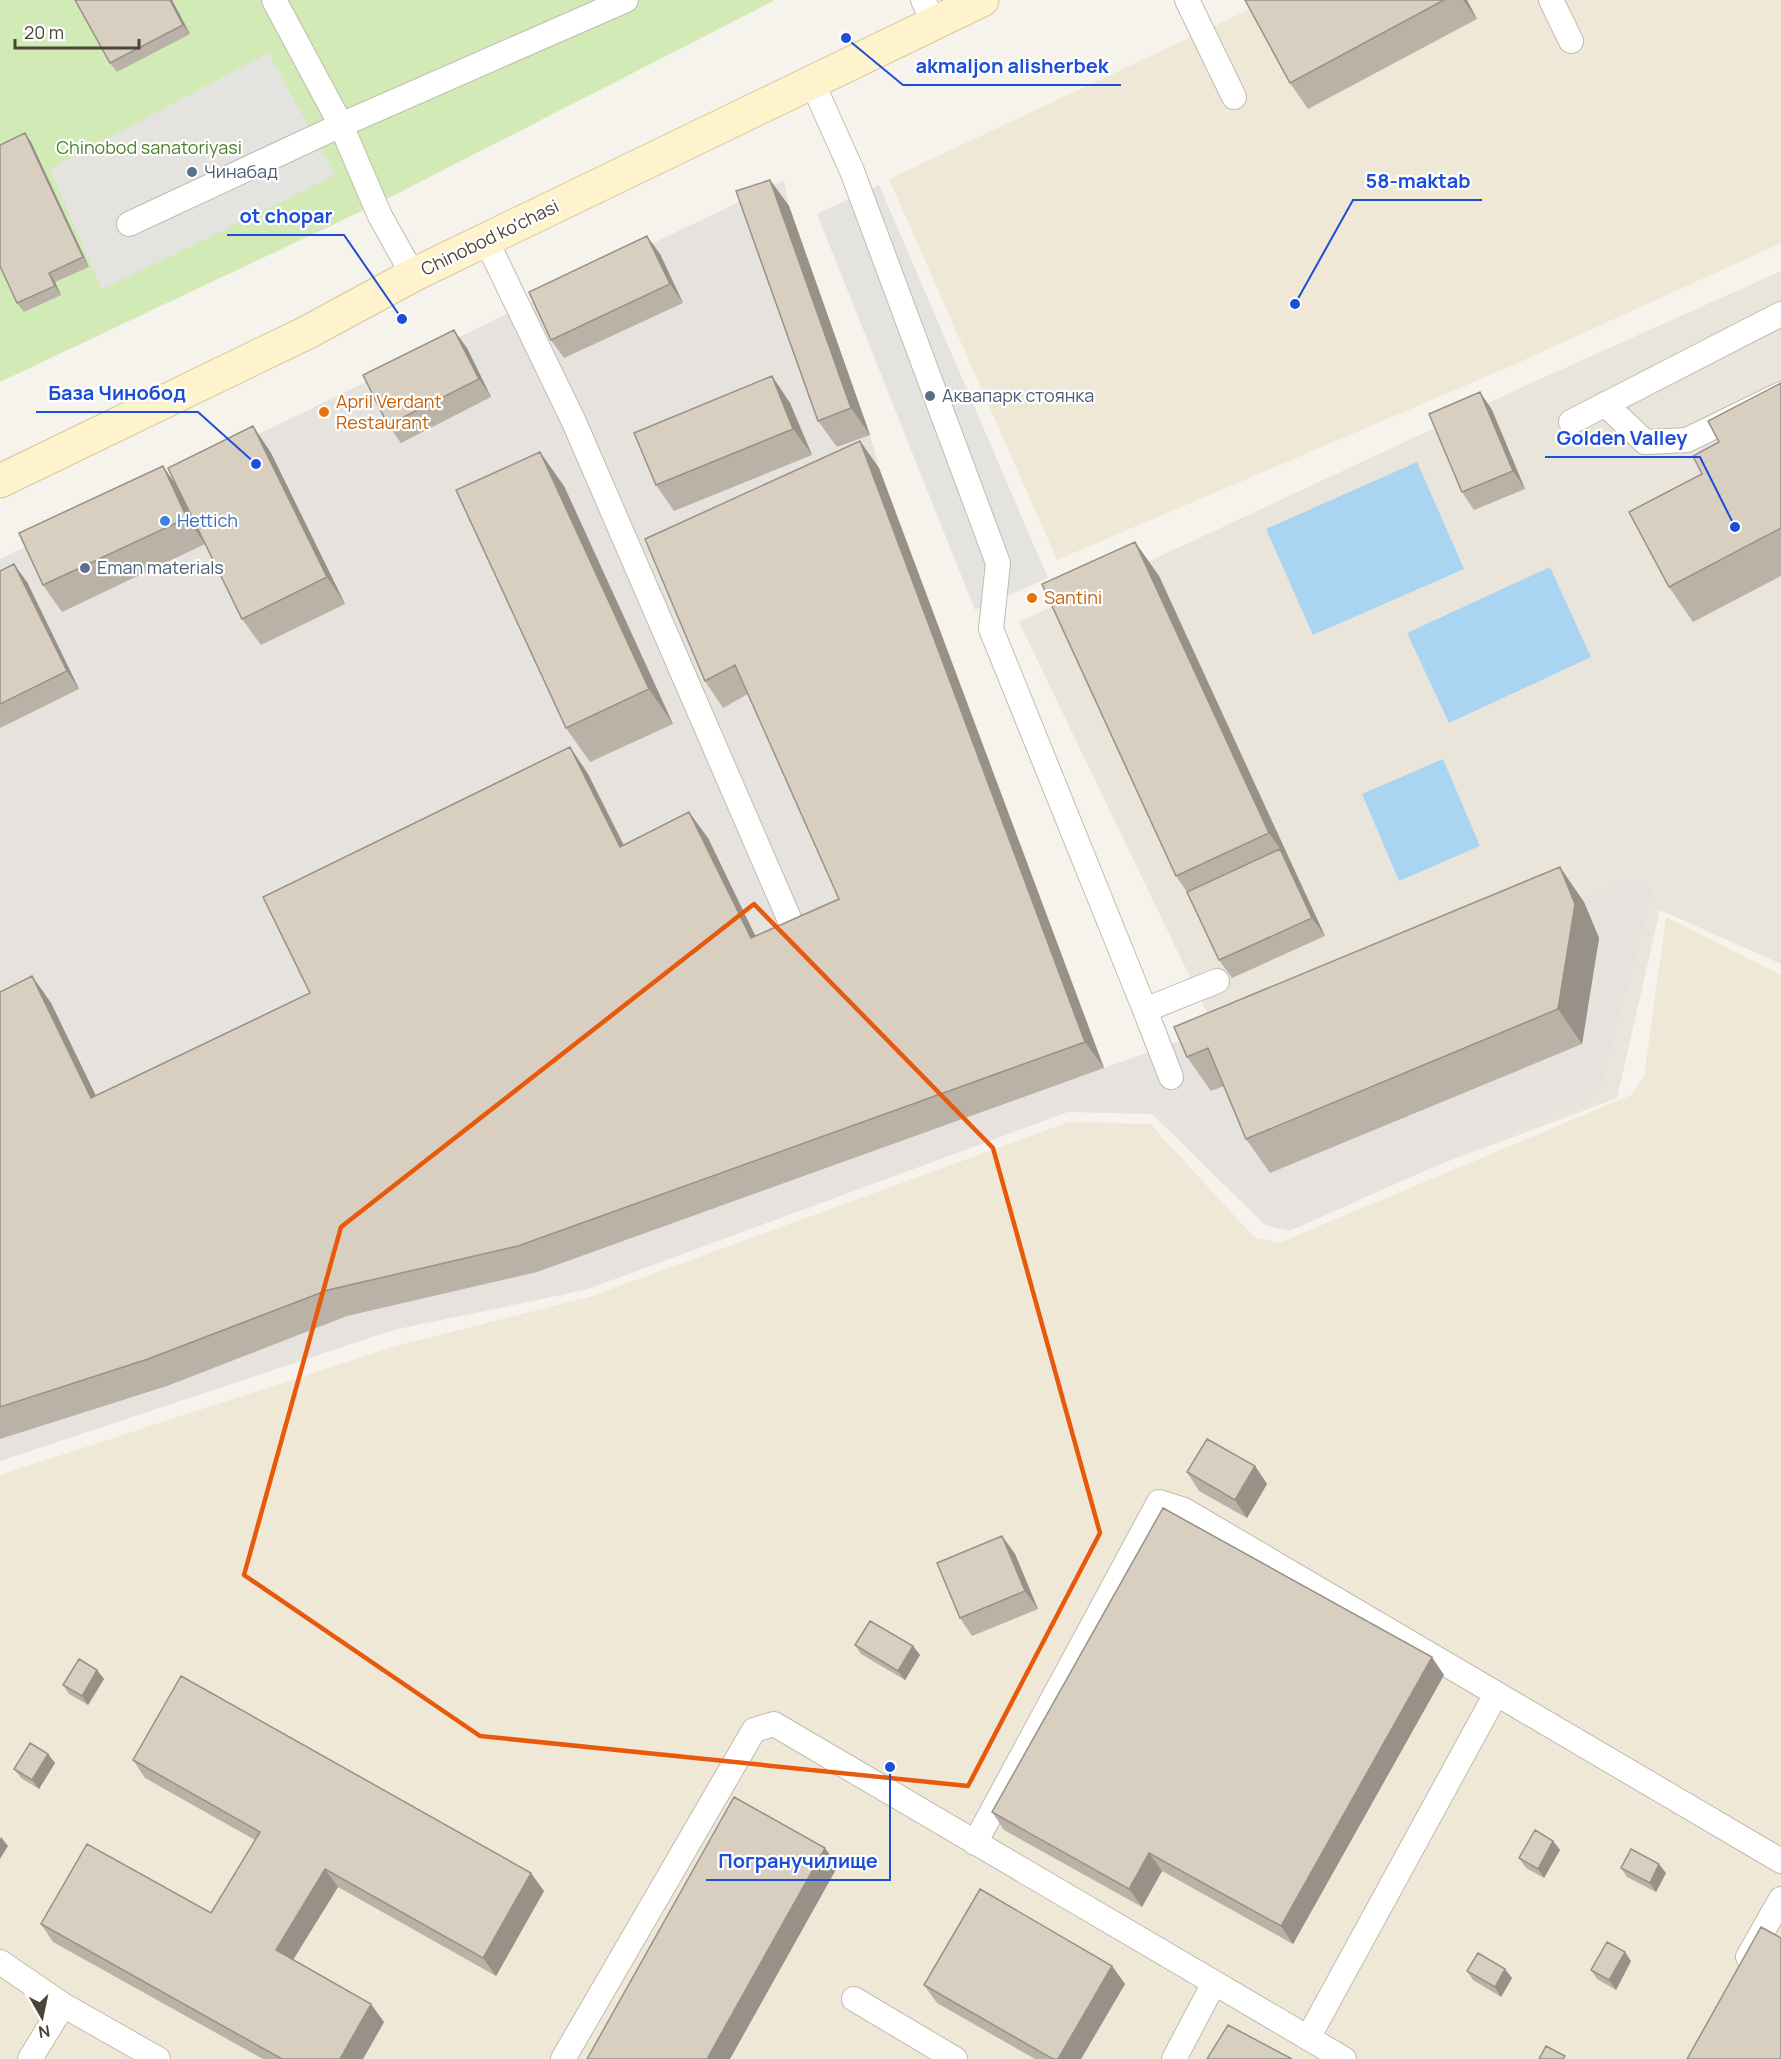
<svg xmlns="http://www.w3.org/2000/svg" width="1781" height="2059" viewBox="0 0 1781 2059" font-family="Manrope,sans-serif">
	<rect width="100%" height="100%" fill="#f6f3ec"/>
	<path fill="#eae5da" d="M1781,271V964L1660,910L1617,1098L1300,1217L1201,1000L1019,622L1529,384Z"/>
	<path fill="#e6e2dd" d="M784,180L789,206L870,435L879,468L1104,1068L1636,878L1653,891L1599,1093L1290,1231L1265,1225L1152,1114L1068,1112L585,1290L393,1330L0,1461V559Z"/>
	<path fill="#efe8d6" d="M1269,0H1781V243L1511,366L1057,560L889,179Z
		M1666,917L1781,975V2059H0V1475L396,1346L589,1297L1069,1122L1150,1124L1254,1237L1279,1243L1631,1095L1644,1076Z"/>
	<path fill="#d2eab5" d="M0,0H775L381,202L0,382Z"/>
	<path fill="#e5e3e0" d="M268,53L335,175L102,290L50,169Z
		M879,185L1048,578L975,610L817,214Z"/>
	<path fill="#a9d4f2" d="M1417,462L1464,569L1313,635L1266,529Z
		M1550,567L1591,657L1449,723L1407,633Z
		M1443,759L1480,846L1399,881L1362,794Z"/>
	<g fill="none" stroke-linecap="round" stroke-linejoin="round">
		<defs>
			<path id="service" d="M274,0L341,125L380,216L413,275
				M923,0L934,23
				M1187,0L1234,97
				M1551,0L1571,41
				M812,82L852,171L998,563L991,629L1145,1010L1217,981
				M129,224L341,125L626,0
				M486,240L574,422L794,930
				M1605,404L1645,442L1687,440L1781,394
				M1571,422L1781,314
				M1145,1010L1171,1077
				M975,1843L1159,1502L1184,1510L1781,1861
				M1748,1957L1781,1899
				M0,1962L63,2005
				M854,1999L955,2059
				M1308,2038L1496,1694
				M30,2059L63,2005L158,2059
				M563,2059L754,1730L774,1724L1344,2059
				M1174,2059L1214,1983"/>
			<path id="secondary" d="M0,481L308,332L413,275L982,0"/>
		</defs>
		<use href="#service" stroke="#c2bbae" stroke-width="26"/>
		<use href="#secondary" stroke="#d6c79b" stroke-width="35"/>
		<use href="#service" stroke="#fff" stroke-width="24"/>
		<use href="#secondary" stroke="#fff3cd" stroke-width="33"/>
	</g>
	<path fill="#bab2a6" d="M75,0H172L190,34L117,72L110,63Z
		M1245,0H1467L1477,19L1308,109L1290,83Z
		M25,133L31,142L89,267L55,282L61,295L24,312L17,303Z
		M770,180L789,206L870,435L837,447L818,421Z
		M660,254L683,303L564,358L551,340Z
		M467,348L491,397L401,443L388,425Z
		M772,376L790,403L812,455L674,511L656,485Z
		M1781,383V576L1693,622L1669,587L1702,474Z
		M1480,392L1492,410L1525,489L1474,510L1462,492Z
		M253,426L271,453L345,604L261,645L242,619L205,544L62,612L43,585L176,485Z
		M860,441L879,468L1104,1068L537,1272L347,1316L167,1386L0,1439V992L32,976L51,1003L96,1096L310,993L570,747L588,774L624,845L708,838L755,936L839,899L748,694L723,708L705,681Z
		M564,486L673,724L590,762L566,728Z
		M1135,542L1159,576L1325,936L1232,978L1219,960L1187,892L1176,876Z
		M0,571L27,582L79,689L0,728Z
		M1584,902L1599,938L1582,1044L1270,1173L1246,1139L1224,1086L1211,1091L1187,1057L1174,1027Z
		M1255,1466L1267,1484L1247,1518L1199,1491L1187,1472Z
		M1002,1536L1015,1554L1038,1609L972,1636L960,1618Z
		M855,1645L913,1646L920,1655L905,1680L861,1654Z
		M97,1670L104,1679L88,1705L69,1694L63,1685Z
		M1444,1675L1293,1944L1162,1871L1142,1907L1004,1830L992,1812Z
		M48,1754L55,1763L39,1789L21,1778L14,1769Z
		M133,1760L544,1891L496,1976L338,1887L293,1960L384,2022L363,2059H263L53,1942L41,1924L211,1913L255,1840L145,1778Z
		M1553,1841L1560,1850L1544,1878L1526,1868L1519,1858Z
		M1621,1868L1666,1873L1656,1892L1627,1877Z
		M1631,1961L1616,1990L1597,1979L1591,1970Z
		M1112,1966L1125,1984L1081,2059H1035L937,2003L924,1985Z
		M1467,1971L1512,1978L1501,1997L1473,1980Z"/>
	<path fill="#979187" d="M170,0H172L190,34L183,25Z
		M1463,0H1467L1477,19Z
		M25,133L31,142L89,267L83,257Z
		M770,180L789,206L870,435L851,408Z
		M647,236L660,254L683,303L670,284Z
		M49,273L55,282L61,295L55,286Z
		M454,330L467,348L491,397L479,379Z
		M772,376L790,403L812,455L793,429Z
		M1480,392L1492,410L1525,489L1513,471Z
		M253,426L271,453L345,604L327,577Z
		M860,441L879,468L1104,1068L1085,1042Z
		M540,452L564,486L673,724L649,689Z
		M163,466L181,492L205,544L187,518Z
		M1135,542L1159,576L1293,867L1269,833Z
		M14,564L27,582L79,689L67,671Z
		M570,747L588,774L638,874L620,847Z
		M689,812L708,838L769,964L751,938Z
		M1280,849L1293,867L1325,936L1312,918Z
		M1560,867L1584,902L1599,938L1582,1044L1558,1009Z
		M32,976L51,1003L110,1125L91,1098Z
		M1255,1466L1267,1484L1247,1518L1235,1500Z
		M1002,1536L1015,1554L1038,1609L1025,1591Z
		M913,1646L920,1655L905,1680L898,1671Z
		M1432,1657L1444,1675L1293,1944L1281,1926Z
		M97,1670L104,1679L88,1705L82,1696Z
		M48,1754L55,1763L39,1789L32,1780Z
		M1,1837L8,1846L0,1859V1839Z
		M1553,1841L1560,1850L1544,1878L1538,1869Z
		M825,1848L838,1866L730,2059H707Z
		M1149,1853L1162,1871L1142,1907L1129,1889Z
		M1659,1864L1666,1873L1656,1892L1650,1883Z
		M325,1869L338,1887L288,1968L276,1950Z
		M531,1873L544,1891L496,1976L483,1958Z
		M1625,1952L1631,1961L1616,1990L1609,1980Z
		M1112,1966L1125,1984L1081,2059H1058Z
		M1505,1969L1512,1978L1501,1997L1495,1987Z
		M371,2004L384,2022L363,2059H340Z"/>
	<path fill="#d8cfc1" stroke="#979187" stroke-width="1.5" d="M75,0H170L183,25L110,63Z
		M1245,0H1444L1290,83Z
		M25,133L83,257L49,273L55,286L17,303L0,266V145Z
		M770,180L851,408L818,421L736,191Z
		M647,236L670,284L551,340L529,292Z
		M454,330L479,379L388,425L363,375Z
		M772,376L793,429L656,485L634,433Z
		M1781,383V528L1669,587L1629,512L1702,474L1693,456L1719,442L1708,421Z
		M1480,392L1513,471L1462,492L1429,414Z
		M253,426L327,577L242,619L168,468Z
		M860,441L1085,1042L518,1246L328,1290L148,1359L0,1407V992L32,976L91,1098L310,993L263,897L570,747L620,847L689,812L751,938L839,899L735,665L705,681L645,539Z
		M540,452L649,689L566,728L456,490Z
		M163,466L187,518L43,585L19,533Z
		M1135,542L1269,833L1176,876L1042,584Z
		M14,564L67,671L0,704V571Z
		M1280,849L1312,918L1219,960L1187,892Z
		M1560,867L1575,904L1558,1009L1246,1139L1208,1048L1187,1057L1174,1027Z
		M1207,1439L1255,1466L1235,1500L1187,1472Z
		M1163,1508L1432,1657L1281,1926L1149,1853L1129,1889L992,1812Z
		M1002,1536L1025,1591L960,1618L937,1563Z
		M870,1621L913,1646L898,1671L855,1645Z
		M79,1659L97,1670L82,1696L63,1685Z
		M181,1676L531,1873L483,1958L325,1869L276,1950L371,2004L340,2059H282L41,1924L87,1844L211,1913L260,1832L133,1760Z
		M30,1743L48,1754L32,1780L14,1769Z
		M734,1797L825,1848L707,2059H587Z
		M1535,1830L1553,1841L1538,1869L1519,1858Z
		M1631,1849L1659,1864L1650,1883L1621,1868Z
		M980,1889L1112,1966L1058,2059H1053L924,1985Z
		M1761,1927L1781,1938V2059H1687Z
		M1607,1942L1625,1952L1609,1980L1591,1970Z
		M1478,1953L1505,1969L1495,1987L1467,1971Z
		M1228,2025L1292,2059H1207Z
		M1546,2046L1565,2056L1563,2059H1539Z"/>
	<path fill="none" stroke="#e8590c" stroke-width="4.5" stroke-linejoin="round" d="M754,904L993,1148L1100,1533L968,1786L480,1736L244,1575L341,1227Z"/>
	<g fill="#5c6f8a" stroke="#fff" stroke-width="2">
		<circle cx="192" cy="172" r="6"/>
		<circle cx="930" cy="396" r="6"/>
		<circle cx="85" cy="568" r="6"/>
	</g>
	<g fill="#e8710a" stroke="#fff" stroke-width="2">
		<circle cx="324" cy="412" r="6"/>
		<circle cx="1032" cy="598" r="6"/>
	</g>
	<circle fill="#3f7fe0" stroke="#fff" stroke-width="2" cx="165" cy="521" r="6"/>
	<g text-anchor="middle" stroke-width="4.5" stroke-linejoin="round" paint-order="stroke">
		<g font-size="18" fill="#4a7f2a" stroke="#fff">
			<text x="149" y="154">Chinobod sanatoriyasi</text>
		</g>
		<g font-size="18" fill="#4e5e75" stroke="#fff" text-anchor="start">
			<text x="204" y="178">Чинабад</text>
			<text x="942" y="402">Аквапарк стоянка</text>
			<text x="97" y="574">Eman materials</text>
		</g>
		<g font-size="18" fill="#4b4439" stroke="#fff">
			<text transform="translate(490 238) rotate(-26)" y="6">Chinobod ko'chasi</text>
		</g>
		<g font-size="18" fill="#c56008" stroke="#fff" text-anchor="start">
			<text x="336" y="408">April Verdant<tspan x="336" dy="21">Restaurant</tspan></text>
			<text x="1044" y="604">Santini</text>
		</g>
		<g font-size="18" fill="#366cbe" stroke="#fff" text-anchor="start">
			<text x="177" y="527">Hettich</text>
		</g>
	</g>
	<path fill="none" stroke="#1d4ed8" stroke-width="2" d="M846 38L903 85H1121M1295 304L1353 200H1482M402 319L344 235H227M256 464L198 412H36M1735 527L1700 457H1545M890 1767L890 1880H706"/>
	<g fill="#1d4ed8" stroke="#fff" stroke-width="2">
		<circle cx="846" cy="38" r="6"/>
		<circle cx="1295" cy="304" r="6"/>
		<circle cx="402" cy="319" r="6"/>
		<circle cx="256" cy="464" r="6"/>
		<circle cx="1735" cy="527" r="6"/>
		<circle cx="890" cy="1767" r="6"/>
	</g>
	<g font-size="20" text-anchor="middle" font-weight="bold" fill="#1d4ed8" stroke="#fff" stroke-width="4.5" stroke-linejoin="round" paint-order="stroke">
		<text x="1012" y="73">akmaljon alisherbek</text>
		<text x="1418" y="188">58-maktab</text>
		<text x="286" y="223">ot chopar</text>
		<text x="117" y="400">База Чинобод</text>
		<text x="1622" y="445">Golden Valley</text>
		<text x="798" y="1868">Погранучилище</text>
	</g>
	<g transform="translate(42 2017) rotate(171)" stroke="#ffffff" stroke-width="4.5" paint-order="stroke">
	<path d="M0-4.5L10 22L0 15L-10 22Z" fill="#4b4439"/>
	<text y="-9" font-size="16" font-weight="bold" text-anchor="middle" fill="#4b4439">N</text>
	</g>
	<path d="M15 39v9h124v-9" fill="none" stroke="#4b4439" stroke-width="3"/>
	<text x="24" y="39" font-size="18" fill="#4b4439" stroke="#ffffff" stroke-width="4.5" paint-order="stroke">20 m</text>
</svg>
